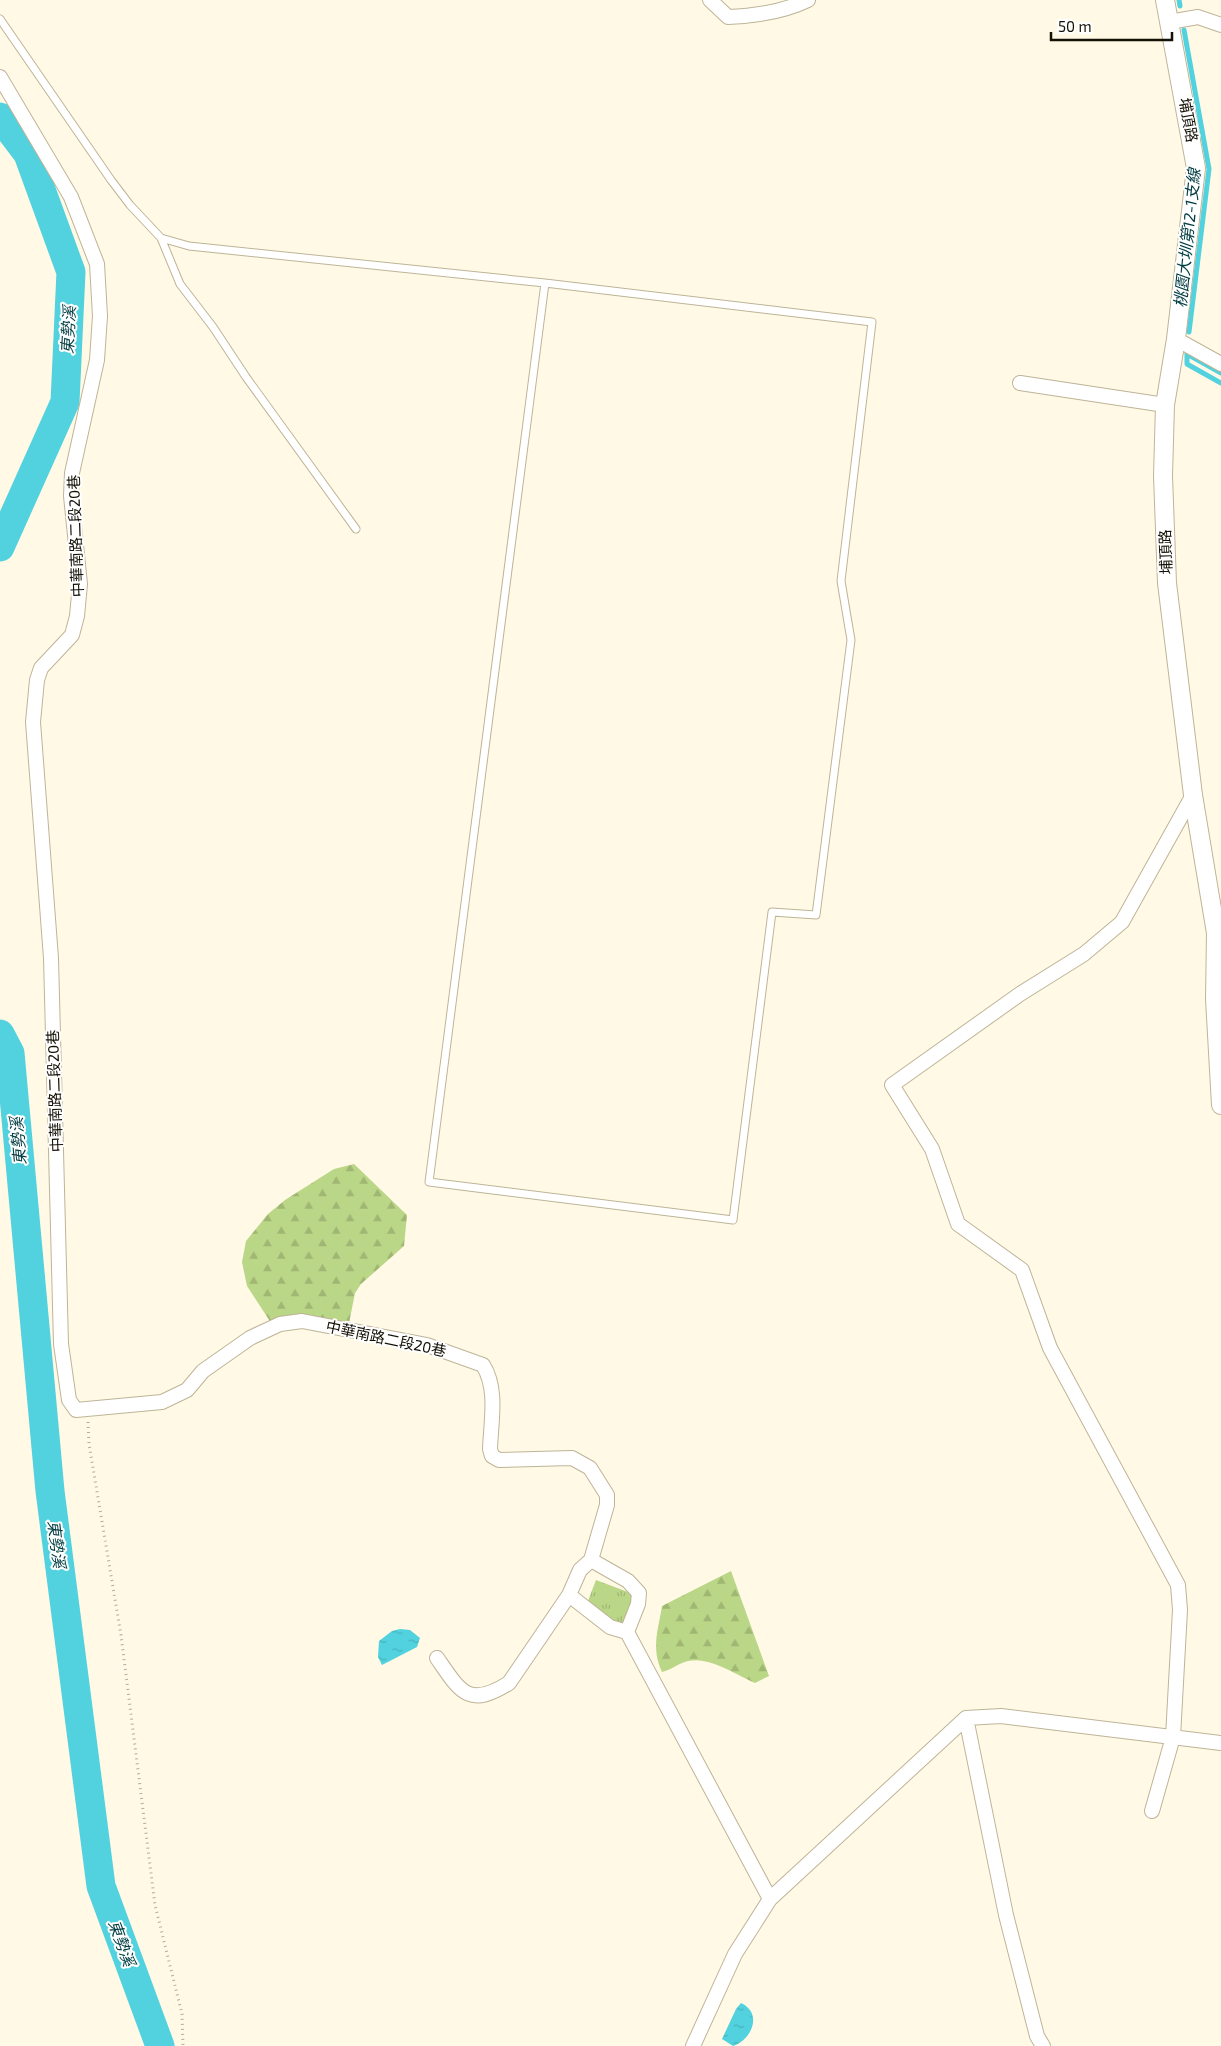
<svg xmlns="http://www.w3.org/2000/svg" width="1221" height="2046" viewBox="0 0 1221 2046" font-family="'Exo 2','Noto Sans TC',sans-serif">
	<defs>
		<pattern id="grass-tufts" width="24" height="20" patternUnits="userSpaceOnUse" patternTransform="scale(1.25)"><rect width="24" height="20" fill="#bad687"/><path d="M3 7l-1-3M5 7V3M7 7l1-3M15 17l-1-3M17 17v-4M19 17l1-3" fill="none" stroke="#9fb773"/></pattern>
		<pattern id="forest-firs" width="22" height="20" patternUnits="userSpaceOnUse" patternTransform="scale(1.25)"><rect width="22" height="20" fill="#bad687"/><path d="M5 1l3.5 6h-7zM16 11l3.5 6h-7z" fill="#9fb773"/></pattern>
		<pattern id="water-ripples" width="26" height="14" patternUnits="userSpaceOnUse" patternTransform="scale(1.25)"><rect width="26" height="14" fill="#51d2de"/><path d="M2 4q2-2 4 0t4 0M15 11q2-2 4 0t4 0" fill="none" stroke="#46b3bd"/></pattern>
	</defs>
	<rect width="100%" height="100%" fill="#fff9e6"/>
	<path fill="url(#grass-tufts)" d="M596,1580L636,1595L639,1599L619,1630L588,1601Z"/>
	<path fill="url(#forest-firs)" d="M354,1164L407,1215L404,1246L361,1284L355,1293L348,1328L307,1324L275,1329L247,1286L242,1262L246,1241L268,1214L285,1200L334,1169Z
		M731,1571L769,1676L755,1683C735,1674 709,1656 688,1661C679,1663 671,1670 662,1672C651,1648 658,1631 662,1606Z"/>
	<path fill="url(#water-ripples)" d="M400,1629L410,1630L420,1638L417,1647L382,1665L378,1657L379,1641L392,1631Z
		M741,2003C763,2013 752,2040 733,2046L722,2039L736,2009Z"/>
	<g fill="none" stroke-linecap="round" stroke-linejoin="round">
		<path stroke="#51d2de" stroke-width="5" d="M1179,0L1180,6
			M1184,30L1209,169L1189,332
			M1221,373L1187,354V364L1221,383"/>
		<path stroke="#51d2de" stroke-width="29" d="M0,117L28,154L71,272L65,402L0,547
			M0,1034L10,1053L50,1491L101,1886L160,2046"/>
		<defs>
			<path id="service" d="M0,19L111,180L130,205L161,238L189,246L545,283L872,322L841,581L851,640L816,915L772,912L733,1220L429,1182L545,283
				M161,238L180,284L213,327L246,377L356,529"/>
			<path id="minor" d="M710,0L728,17C756,16 783,12 808,0
				M1169,22L1198,17L1221,25
				M0,77L71,197L97,264L100,316L97,360L72,473L71,496L80,584L77,616L72,635L41,668L37,680L33,722L51,958L61,1344L69,1400L76,1410L162,1402L187,1390L203,1371L250,1338L280,1324L302,1321L427,1345L483,1365C498,1389 491,1421 490,1449L492,1456L499,1460L572,1458L590,1468L607,1495V1505L591,1560
				M1176,339L1221,364
				M1020,383L1165,405
				M591,1560L628,1581L639,1593L638,1604L627,1632L770,1899
				M569,1595L610,1627L627,1632
				M437,1658C460,1691 468,1709 509,1683L569,1595L580,1570L591,1560
				M966,1718L1006,1915L1037,2036L1043,2046
				M1152,1811L1173,1737L1180,1610L1178,1585L1050,1348L1022,1270L958,1224L932,1149L892,1085L1020,994L1084,954L1122,922L1193,795
				M693,2046L735,1954L770,1899L966,1718L1001,1716L1221,1743"/>
			<path id="tertiary" d="M1165,0L1196,168L1176,339L1165,405L1163,476L1167,583L1193,795L1216,933L1215,999L1221,1105"/>
		</defs>
		<use href="#service" stroke="#beb497" stroke-width="9"/>
		<use href="#minor" stroke="#beb497" stroke-width="16"/>
		<use href="#tertiary" stroke="#beb497" stroke-width="20"/>
		<path stroke="#b1ac9c" stroke-width="3" stroke-dasharray="1 4" stroke-linecap="butt" d="M88,1422L89,1444L121,1635L155,1905L182,2014L183,2046"/>
		<use href="#service" stroke="#fff" stroke-width="7"/>
		<use href="#minor" stroke="#fff" stroke-width="14"/>
		<use href="#tertiary" stroke="#fff" stroke-width="18"/>
	</g>
	<g text-anchor="middle" stroke-width="4" stroke-linejoin="round" paint-order="stroke">
		<g font-size="15" fill="#141106" stroke="#fff">
			<text transform="translate(1188 120) rotate(80)" y="5">埔頂路</text>
			<text transform="translate(76 536) rotate(-92)" y="5">中華南路二段20巷</text>
			<text transform="translate(1166 552) rotate(-92)" y="5">埔頂路</text>
			<text transform="translate(55 1091) rotate(-92)" y="5">中華南路二段20巷</text>
			<text transform="translate(386 1339) rotate(12)" y="5">中華南路二段20巷</text>
		</g>
		<g font-size="16" font-style="italic" fill="#003c41" stroke="#fff">
			<text transform="translate(1187 238) rotate(-84)" y="6">桃園大圳第12-1支線</text>
			<text transform="translate(68 330) rotate(-87)" y="6">東勢溪</text>
			<text transform="translate(18 1141) rotate(-95)" y="6">東勢溪</text>
			<text transform="translate(57 1544) rotate(83)" y="6">東勢溪</text>
			<text transform="translate(122 1943) rotate(70)" y="6">東勢溪</text>
		</g>
	</g>
	<path d="M1051 32v8h121v-8" fill="none" stroke="#141106" stroke-width="2.5"/>
	<text x="1058" y="32" font-size="15" fill="#141106" stroke="#ffffff" stroke-width="4" paint-order="stroke">50 m</text>
</svg>
